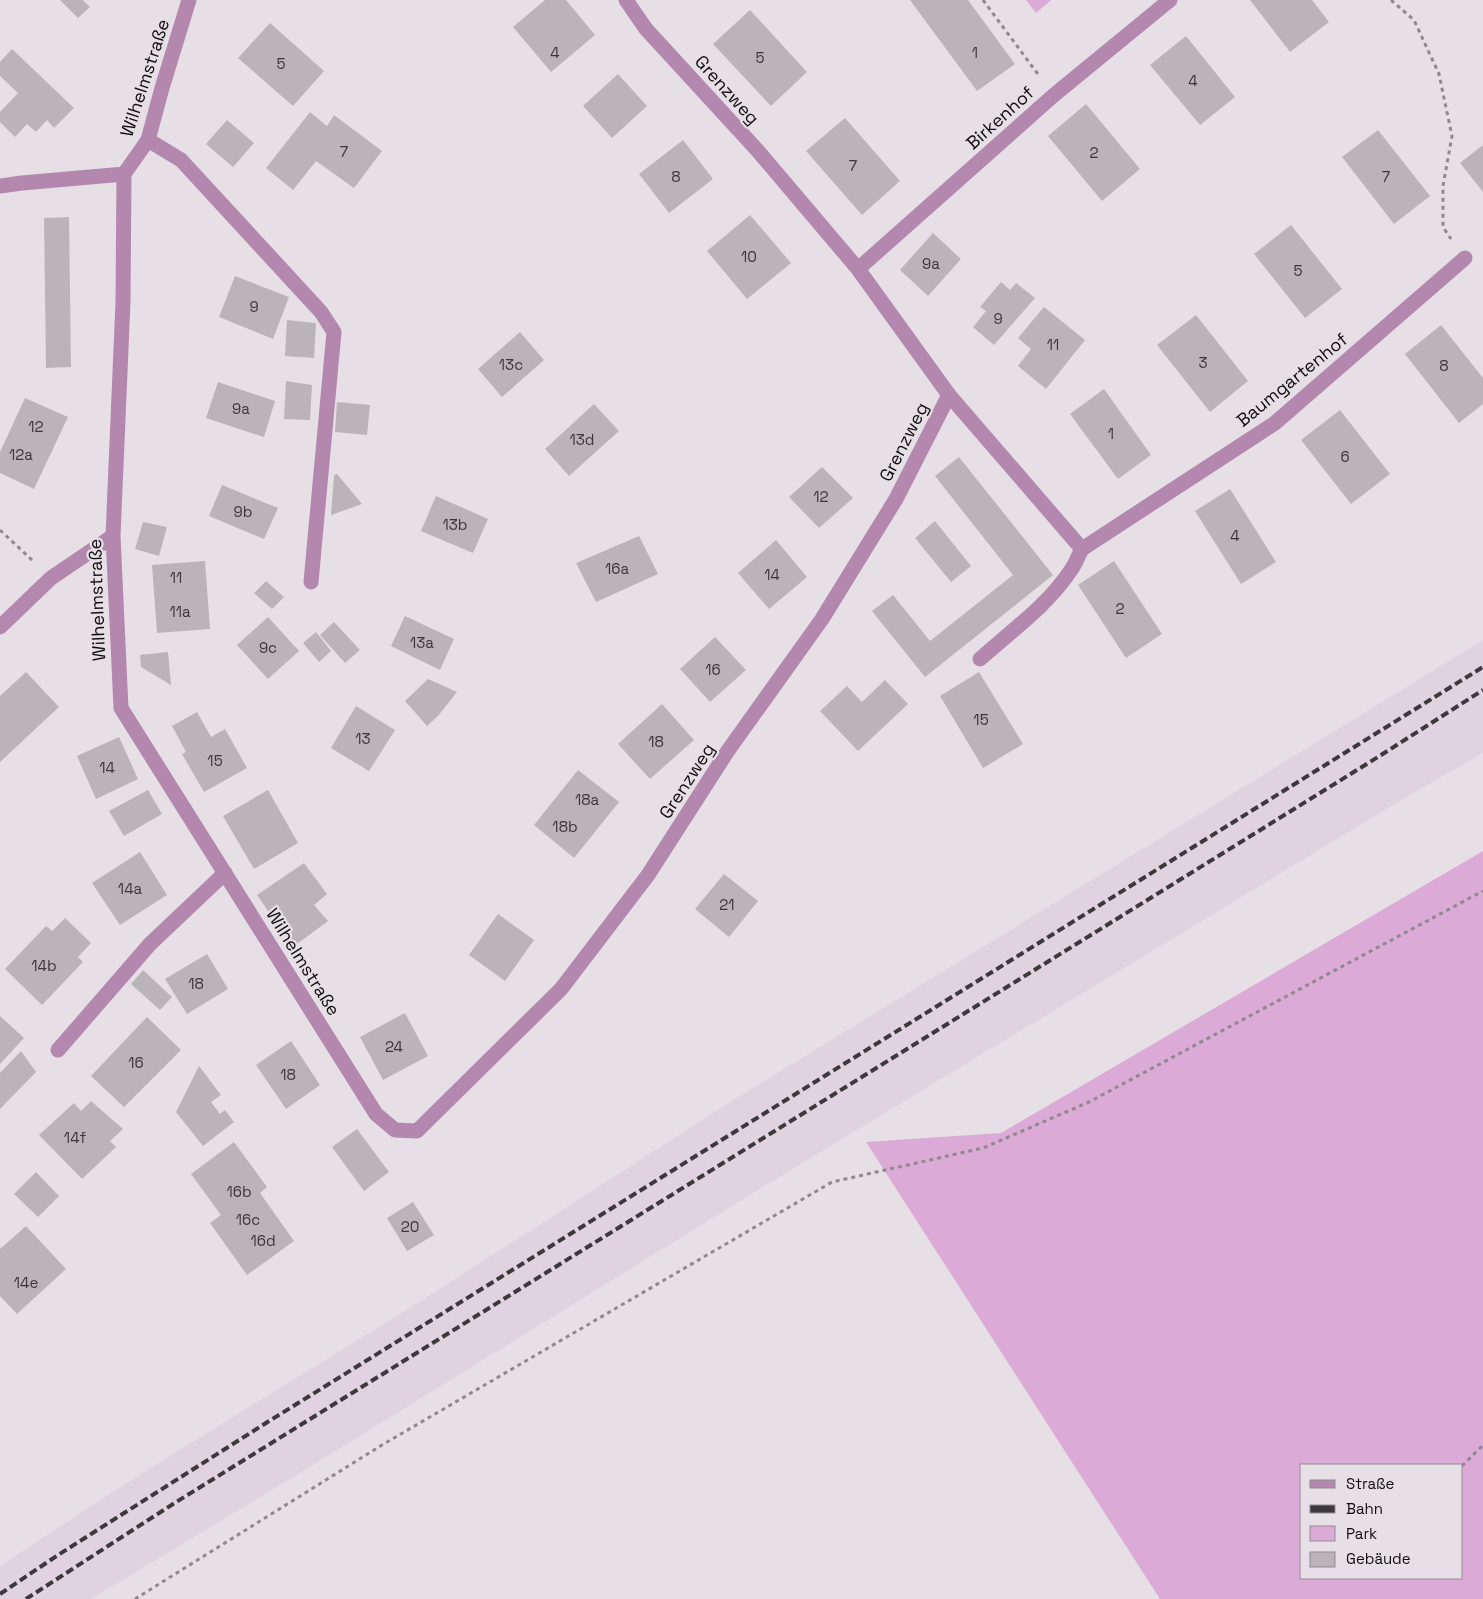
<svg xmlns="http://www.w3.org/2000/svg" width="1483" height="1599" viewBox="0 0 1483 1599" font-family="'Space Grotesk',sans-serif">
	<rect width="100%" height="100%" fill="#e7dfe6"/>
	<path fill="#e0d2de" d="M1483,640V753L1408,796L771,1182L295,1476L91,1599H0V1566L42,1538L147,1470L413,1306L727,1104Z"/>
	<path fill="#dbaad6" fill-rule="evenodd" d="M1026,0H1051L1036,13Z
		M1483,851V1599H1160L866,1142L1001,1133ZM1302,1465H1462V1578H1302Z"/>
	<path fill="#bbb3ba" d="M60,0H83L90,7L78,18Z
		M545,0H566L595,35L551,72L513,27Z
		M910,0H968L1015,64L977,91Z
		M1250,0H1312L1329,22L1290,52Z
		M750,10L807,72L771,106L713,44Z
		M270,23L324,71L293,106L238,58Z
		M1186,36L1235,97L1200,125L1150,65Z
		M12,49L74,108L54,128L47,120L36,132L27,124L15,137L0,122V112L18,93L0,76V62Z
		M618,74L647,106L612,138L583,106Z
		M1086,104L1140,169L1102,201L1048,136Z
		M310,112L327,126L334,115L382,151L354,188L316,161L293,190L266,168Z
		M845,118L900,181L862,215L806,151Z
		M227,120L254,143L233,167L206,144Z
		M1378,130L1430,196L1394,224L1342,157Z
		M683,140L713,179L669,213L639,174Z
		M1483,145V192L1460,163Z
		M750,215L791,263L747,299L707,251Z
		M69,217L71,367L46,368L44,218Z
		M1291,225L1342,289L1305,318L1254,254Z
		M933,233L961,259L928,296L900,270Z
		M235,276L289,297L273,339L219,317Z
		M1001,282L1010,290L1016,283L1035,298L994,345L973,327L986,311L980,307Z
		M1044,307L1085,340L1046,389L1018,366L1031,349L1018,338Z
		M1196,315L1248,381L1210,412L1157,345Z
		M287,320L316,323L314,358L285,356Z
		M1441,325L1483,378V404L1459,423L1405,354Z
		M520,332L544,360L502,397L478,369Z
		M286,381L312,385L310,420L284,419Z
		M218,382L275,401L264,437L206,418Z
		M1104,389L1151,455L1118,479L1070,414Z
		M25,398L68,417L34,489L0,473V452Z
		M337,402L370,405L367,435L335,432Z
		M594,404L619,431L569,476L545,449Z
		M1340,410L1390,474L1351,504L1301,440Z
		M959,457L1053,575L925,677L872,611L893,595L930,641L1013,575L935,476Z
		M822,467L853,498L819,528L789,497Z
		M337,474L362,504L331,515L334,475Z
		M222,485L278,508L264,539L209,516Z
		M1230,489L1276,562L1241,584L1195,511Z
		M436,496L488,519L473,553L421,531Z
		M935,521L971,566L951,582L915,538Z
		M143,522L167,527L159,556L135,549Z
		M639,536L658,574L596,602L576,563Z
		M776,540L807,577L769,609L738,573Z
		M205,561L210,629L157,633L152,565Z
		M1114,561L1162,634L1126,658L1078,585Z
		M266,581L284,597L272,609L254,593Z
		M405,616L454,639L440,670L391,646Z
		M268,617L299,651L268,679L237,645Z
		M334,622L360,650L345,663L320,635Z
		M316,632L331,651L319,662L303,643Z
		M715,637L746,670L710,702L680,669Z
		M168,652L171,685L141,667L140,655Z
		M26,672L59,707L0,762V696Z
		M979,672L1023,744L983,768L940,696Z
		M428,679L457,692L438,716L427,726L405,701Z
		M885,680L908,704L858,751L820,711L847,686L862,702Z
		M662,704L694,740L650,779L618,744Z
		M356,706L395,730L369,771L331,748Z
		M197,712L211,737L225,729L247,768L204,792L182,754L186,752L172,726Z
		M119,737L138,779L96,799L77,756Z
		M578,770L619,802L574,858L534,825Z
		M148,790L162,814L124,836L109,811Z
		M268,790L298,843L254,869L223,816Z
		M140,852L167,895L120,925L92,883Z
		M304,863L327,894L314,905L328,921L293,947L257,895Z
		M724,874L758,901L729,937L695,909Z
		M498,914L534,940L505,981L469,955Z
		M65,918L91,943L78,957L83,962L42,1005L5,969L46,926L52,931Z
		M207,954L228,989L187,1014L165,979Z
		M143,970L172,997L160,1010L131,984Z
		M405,1013L428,1056L383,1080L360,1037Z
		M0,1016L24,1038L0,1064Z
		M147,1017L181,1050L124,1107L91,1076Z
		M291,1041L320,1085L286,1109L256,1065Z
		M21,1051L36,1072L0,1109V1073Z
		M199,1066L221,1095L211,1102L220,1114L225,1110L234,1122L203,1146L176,1112Z
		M91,1101L123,1129L110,1141L116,1147L82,1179L39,1135L74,1103L81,1111Z
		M357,1129L389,1172L364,1191L332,1147Z
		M234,1142L267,1187L260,1193L294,1241L247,1275L210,1223L221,1215L191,1174Z
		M36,1172L59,1196L38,1217L14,1194Z
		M413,1202L434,1235L407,1251L387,1218Z
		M26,1226L66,1269L17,1314L0,1296V1249Z"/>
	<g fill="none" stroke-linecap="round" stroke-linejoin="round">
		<path stroke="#8f898e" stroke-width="3" stroke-dasharray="4 4" stroke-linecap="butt" d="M983,0L1040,77
			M1391,0L1414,20L1439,74L1452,136L1443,186V227L1451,239
			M0,530L34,562
			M1462,1466L1483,1445
			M135,1599L382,1445L832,1182L983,1148L1089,1102L1483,891"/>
		<path stroke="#b487af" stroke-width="15" d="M148,140L181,160L321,312L334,332L311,582
			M980,659C1011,631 1048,605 1071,570C1076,563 1078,556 1082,549
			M58,1050L150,944L225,873"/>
		<path stroke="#b487af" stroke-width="15" d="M189,0L162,88L148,140L124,174L123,302L113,536L121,708L376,1114L395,1130L417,1131L561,989L648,875L727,752L822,619L896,499L949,395
			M626,0L646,29L758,151L858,269L949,395L1082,549L1275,423L1465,258
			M0,186L22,183L124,174
			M858,269L1054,95L1170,0
			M0,627L51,578L113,536"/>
		<path stroke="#3c383b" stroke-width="4" stroke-dasharray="8 4" stroke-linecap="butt" d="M0,1594L58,1555L266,1423L1483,667
			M26,1599L173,1504L1378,757L1483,690"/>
	</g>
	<g text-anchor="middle" stroke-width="4.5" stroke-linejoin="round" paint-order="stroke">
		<g font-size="15" fill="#3a363a">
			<text x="555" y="58">4</text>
			<text x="975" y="58">1</text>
			<text x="760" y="63">5</text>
			<text x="281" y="69">5</text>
			<text x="1193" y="86">4</text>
			<text x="344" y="157">7</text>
			<text x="1094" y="158">2</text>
			<text x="853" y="171">7</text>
			<text x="676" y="182">8</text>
			<text x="1386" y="182">7</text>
			<text x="749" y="262">10</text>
			<text x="931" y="269">9a</text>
			<text x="1298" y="276">5</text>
			<text x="254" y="312">9</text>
			<text x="998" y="324">9</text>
			<text x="1053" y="350">11</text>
			<text x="1203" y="368">3</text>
			<text x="511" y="370">13c</text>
			<text x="1444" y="371">8</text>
			<text x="241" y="414">9a</text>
			<text x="36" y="432">12</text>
			<text x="1111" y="439">1</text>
			<text x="582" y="445">13d</text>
			<text x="21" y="460">12a</text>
			<text x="1345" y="462">6</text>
			<text x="821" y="502">12</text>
			<text x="243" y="517">9b</text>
			<text x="455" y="530">13b</text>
			<text x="1235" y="541">4</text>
			<text x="617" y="574">16a</text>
			<text x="772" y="580">14</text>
			<text x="176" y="583">11</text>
			<text x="1120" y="614">2</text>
			<text x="180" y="617">11a</text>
			<text x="422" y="648">13a</text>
			<text x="268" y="653">9c</text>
			<text x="713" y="675">16</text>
			<text x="981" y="725">15</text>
			<text x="363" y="744">13</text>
			<text x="656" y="747">18</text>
			<text x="215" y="766">15</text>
			<text x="107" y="773">14</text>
			<text x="587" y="805">18a</text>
			<text x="565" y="832">18b</text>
			<text x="130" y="894">14a</text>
			<text x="727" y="910">21</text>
			<text x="44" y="971">14b</text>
			<text x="196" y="989">18</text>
			<text x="394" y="1052">24</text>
			<text x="136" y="1068">16</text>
			<text x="288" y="1080">18</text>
			<text x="75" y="1143">14f</text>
			<text x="239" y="1197">16b</text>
			<text x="248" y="1225">16c</text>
			<text x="410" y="1232">20</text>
			<text x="263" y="1246">16d</text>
			<text x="26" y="1288">14e</text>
		</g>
		<g font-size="18" fill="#0f0d0f" stroke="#e7dfe6">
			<text transform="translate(145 78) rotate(-72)" y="6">Wilhelmstraße</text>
			<text transform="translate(727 90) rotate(48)" y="6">Grenzweg</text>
			<text transform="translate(1000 118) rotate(-42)" y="6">Birkenhof</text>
			<text transform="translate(1292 380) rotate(-39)" y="6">Baumgartenhof</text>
			<text transform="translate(904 442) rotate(-63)" y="6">Grenzweg</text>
			<text transform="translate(97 600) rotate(-92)" y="6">Wilhelmstraße</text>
			<text transform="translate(687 781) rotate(-57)" y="6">Grenzweg</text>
			<text transform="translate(303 962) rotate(58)" y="6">Wilhelmstraße</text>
		</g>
	</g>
	<rect x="1300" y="1464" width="162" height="115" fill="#e7dfe6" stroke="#918b90"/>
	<rect x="1310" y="1480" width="25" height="8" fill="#b487af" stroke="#918b90"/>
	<text x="1346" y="1489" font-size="15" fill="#0f0d0f">Straße</text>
	<rect x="1310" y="1505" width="25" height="8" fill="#3c383b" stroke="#918b90"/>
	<text x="1346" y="1514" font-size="15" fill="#0f0d0f">Bahn</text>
	<rect x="1310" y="1526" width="25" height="15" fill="#dbaad6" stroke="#918b90"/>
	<text x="1346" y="1539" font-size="15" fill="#0f0d0f">Park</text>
	<rect x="1310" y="1552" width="25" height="15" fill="#bbb3ba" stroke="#918b90"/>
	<text x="1346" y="1564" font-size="15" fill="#0f0d0f">Gebäude</text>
</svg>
